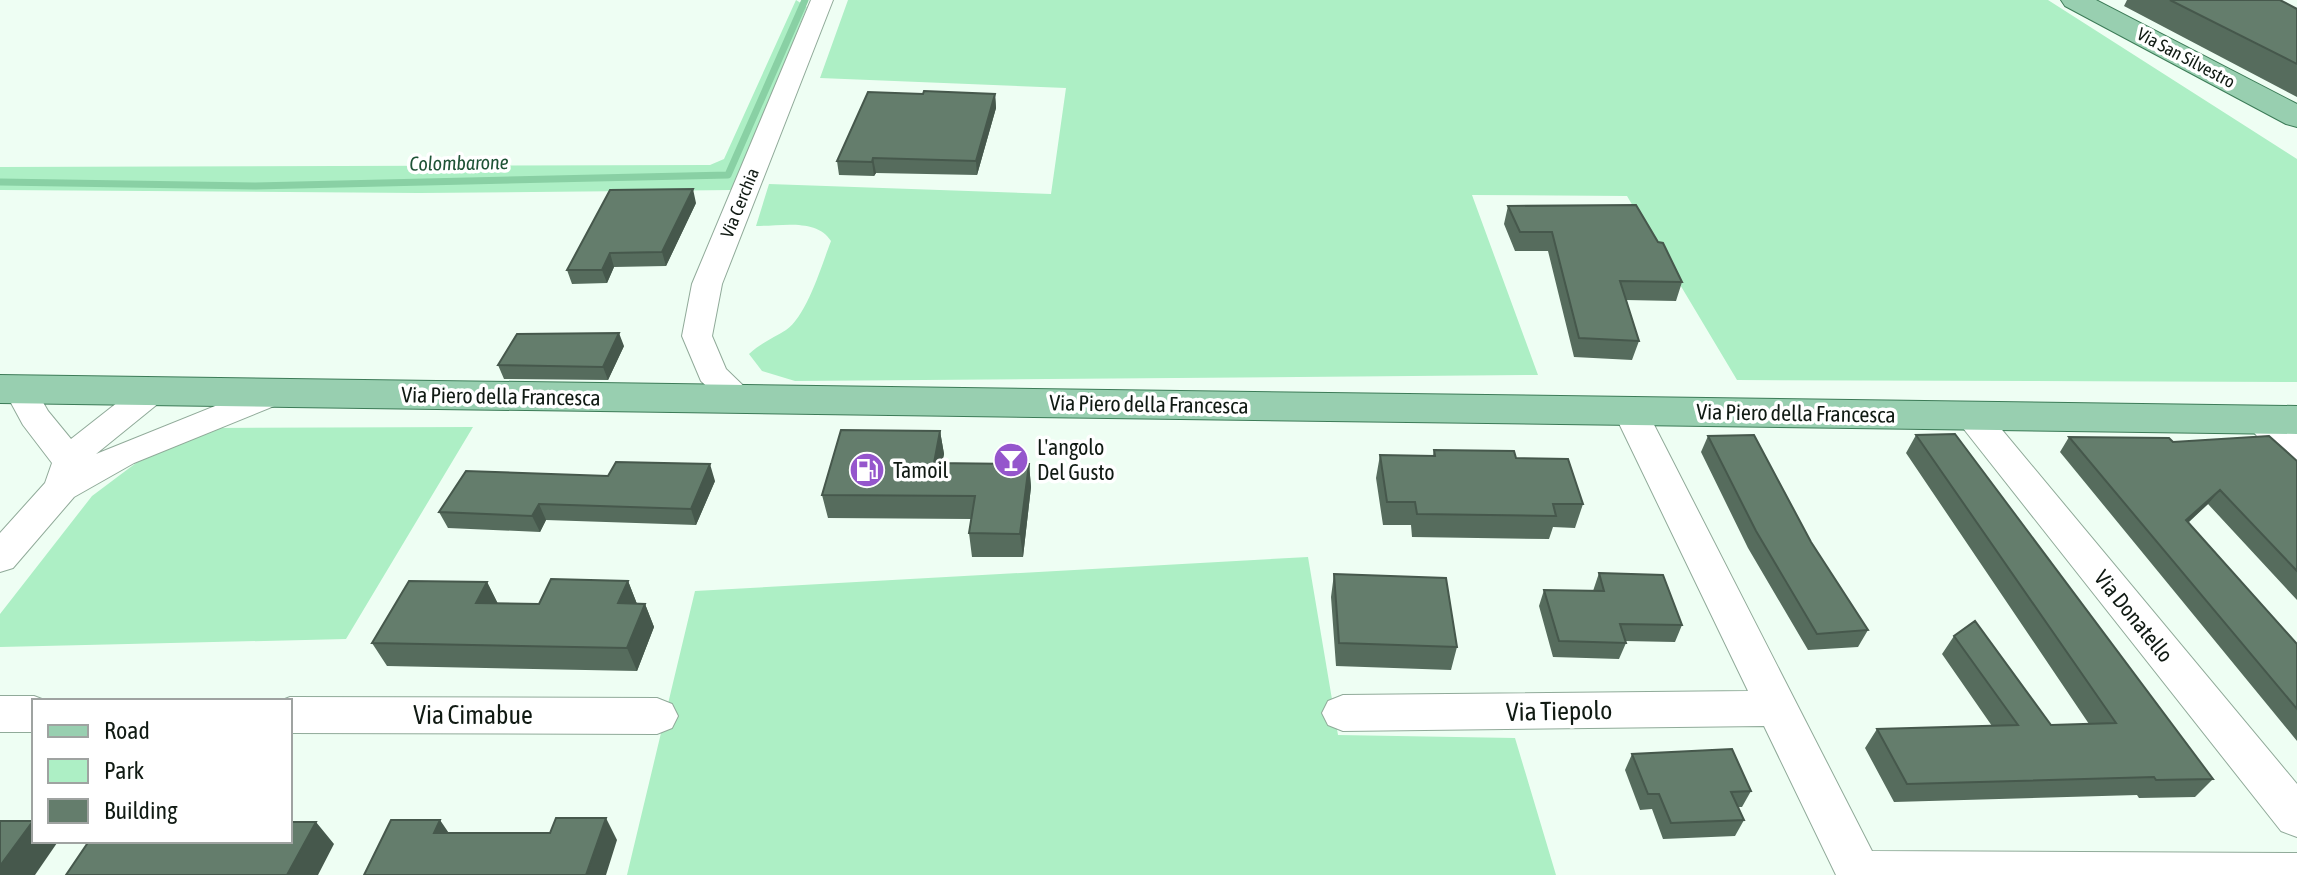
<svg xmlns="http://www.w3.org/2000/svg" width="2297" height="875" viewBox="0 0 2297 875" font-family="'Asap Condensed',sans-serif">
	<rect width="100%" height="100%" fill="#eefef3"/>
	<path fill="#adefc5" d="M796,0L807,7L734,190L419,193L0,190V167L710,165L724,159Z
		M848,0H2048L2297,159V382L1737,380L1627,196L1472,195L1538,375L795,381L762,371L749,354C761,343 773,338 786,330C807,316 822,264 831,241C817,218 780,226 756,226L769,184L1051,194L1066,88L820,78Z
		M473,427L346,639L0,647V614L92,496L140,460L213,428Z
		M1308,557L1338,735L1515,738L1556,875H627L695,591Z"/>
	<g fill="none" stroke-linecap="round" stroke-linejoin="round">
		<path stroke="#89d0a4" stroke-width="7" d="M0,182L255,186L728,175L805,0"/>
		<defs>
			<path id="minor" d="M811,0H833L722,284L712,336L726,369L757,399L753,407L741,410L729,407L701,381L682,336L692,284Z
				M20,380L32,383L48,411L71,439L141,384L153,381L165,384L169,391L165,398L96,454L265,386L277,382L289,386L293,393L289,400L134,463L74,497L13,568L0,572V533L45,483L52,463L23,425L4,390L8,383Z
				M1630,400L1642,403L1647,411L1872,851L2297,853V875H1836L1764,726L1343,731L1328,725L1322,713L1328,701L1343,695L1748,691L1613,411L1618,403Z
				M1971,404L1983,407L2297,784V837L2281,831L1959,423L1954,415L1959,407Z
				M2261,408L2273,411L2297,433V464C2277,458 2255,437 2244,419L2249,411Z
				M0,696H34L47,701H34V732H0Z
				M290,697L657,698L672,704L678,716L672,728L657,734L290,733V701H280Z"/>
			<path id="major" d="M2061,0H2096L2297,104V127L2286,124L2065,6Z
				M0,375L2297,406V434L0,403Z"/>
		</defs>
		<use href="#minor" stroke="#90aa99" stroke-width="2"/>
		<use href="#major" stroke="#3c7b57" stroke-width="2"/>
		<use href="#minor" fill="#fff" fill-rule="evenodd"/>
		<use href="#major" fill="#98cfb0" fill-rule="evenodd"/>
	</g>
	<path fill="#566c5d" d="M2127,0H2280L2297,9V97L2124,6Z
		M923,94H995L996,108L977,175L876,173L874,176L839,175L837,161Z
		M696,203L666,266L614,267L607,283L572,284L567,270Z
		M1508,206L1658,242L1682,282L1676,301L1626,300L1639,341L1632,360L1574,357L1548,251H1515L1504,224Z
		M624,346L608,380L504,379L498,365Z
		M940,431L944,454L942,463L1029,464L1031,487L1023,557H972L969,533L971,519L828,518L822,495Z
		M1916,435L2213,779L2195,797L2139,798L2137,795L1894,802L1865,748L1877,729L1992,726L1942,654L1954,636L2051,725L2089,724L1906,453Z
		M1708,436L1811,542L1868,630L1858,647L1808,650L1748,548L1701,452Z
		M2069,437L2173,442L2297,461V600L2208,504L2188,523L2297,644V741L2060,452Z
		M1434,450L1516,458L1583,504L1575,528L1553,527L1549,539L1412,537L1411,525H1383L1376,478L1380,455L1433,456Z
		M715,481L696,525L546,520L540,532L448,528L439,512Z
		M1599,573L1682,625L1675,642L1625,641L1626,643L1619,659L1553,657L1539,606L1544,590L1593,591Z
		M1334,574L1457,647L1451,670L1336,666L1331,597Z
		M628,581L637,604H645L654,627L637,671L387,666L372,643L487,582L498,604H539Z
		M1632,754L1751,791L1742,807H1738L1744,820L1735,836L1663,839L1652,809L1640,810L1625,770Z"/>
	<path fill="#46584c" d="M995,94L996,108L977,175L976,161Z
		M873,158L876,173L874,176L872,162Z
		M693,189L696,203L666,266L662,252Z
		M610,253L614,267L607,283L602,270Z
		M619,333L624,346L608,380L603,367Z
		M940,431L944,454L937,486L934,463Z
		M710,464L715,481L696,525L691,509Z
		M1029,464L1031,487L1023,557L1020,534Z
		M2220,490L2208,504L2174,535L2186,520Z
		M539,504L546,520L540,532L532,516Z
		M628,581L637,604L618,603Z
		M487,582L499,606L476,603Z
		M645,604L654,627L637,671L627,648Z
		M606,818L617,840L606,875H586Z
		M440,820L455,842L434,833Z
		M33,821L34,841H55L57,843L35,875H0V866Z
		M316,822L334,844L318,875H287Z"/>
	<path fill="#647d6c" stroke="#46584c" stroke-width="2" d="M2170,0H2280L2297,9V64Z
		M924,91L995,94L976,161L873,158L872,162L837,161L868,92L923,94Z
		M693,189L662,252L610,253L602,270H567L610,190Z
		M1636,205L1658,242L1663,243L1682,282L1620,281L1639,341L1579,338L1552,232H1520L1508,206Z
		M619,333L603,367L498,365L517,334Z
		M841,430L940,431L934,463L1029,464L1020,534L969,533L975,496L822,495Z
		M1955,434L2213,779L2156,780L2154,777L1907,784L1877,729L2018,725L1954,636L1975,621L2051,725L2116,723L1916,435Z
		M1754,435L1811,542L1868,630L1817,634L1756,531L1708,436Z
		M2269,436L2297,461V571L2220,490L2186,520L2297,644V709L2069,437L2169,438L2173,442Z
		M1434,450L1514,451L1516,458L1568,459L1583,504H1553L1556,516L1417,514L1415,502H1387L1380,455L1435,456Z
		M616,462L710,464L691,509L539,504L532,516L439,512L466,471L608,476Z
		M1599,573L1663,575L1682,625L1620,624L1626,643L1559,641L1544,590L1604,591Z
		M1334,574L1446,578L1457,647L1339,643Z
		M551,579L628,581L618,603L645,604L627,648L372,643L409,581L487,582L476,603L539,604Z
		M1732,749L1751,791L1731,792L1744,820L1671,823L1659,794H1648L1632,754Z
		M556,818H606L586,875H364L391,820H440L434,833H550Z
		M0,821H33L0,866Z
		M290,822H316L287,875H66L89,841H290Z"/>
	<defs>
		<symbol id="bar-disc" viewBox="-11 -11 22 22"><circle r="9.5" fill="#9556cc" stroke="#fff"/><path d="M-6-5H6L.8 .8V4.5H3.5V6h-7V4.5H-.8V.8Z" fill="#fff"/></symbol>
		<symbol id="fuel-disc" viewBox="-11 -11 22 22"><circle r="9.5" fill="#9556cc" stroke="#fff"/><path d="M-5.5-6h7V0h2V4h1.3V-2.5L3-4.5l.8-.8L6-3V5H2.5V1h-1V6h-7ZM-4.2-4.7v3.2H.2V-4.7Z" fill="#fff"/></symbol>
	</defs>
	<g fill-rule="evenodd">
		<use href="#bar-disc" x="991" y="440" width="40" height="40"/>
		<use href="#fuel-disc" x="847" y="450" width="40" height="40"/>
	</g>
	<g text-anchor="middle" stroke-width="7" stroke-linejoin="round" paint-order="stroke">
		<g font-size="18" fill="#101a13" stroke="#fff">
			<text transform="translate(2186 58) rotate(28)" y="6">Via San Silvestro</text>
			<text transform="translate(740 203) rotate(-68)" y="6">Via Cerchia</text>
		</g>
		<g font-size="20" font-style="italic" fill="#1e5336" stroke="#fff">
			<text transform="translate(459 163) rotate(-1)" y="7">Colombarone</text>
		</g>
		<g font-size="22" fill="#101a13" stroke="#fff">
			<text transform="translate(501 396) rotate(1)" y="8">Via Piero della Francesca</text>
			<text transform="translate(1149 404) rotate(1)" y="8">Via Piero della Francesca</text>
			<text transform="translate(1796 413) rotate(1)" y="8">Via Piero della Francesca</text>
			<text transform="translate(2134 616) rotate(51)" y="8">Via Donatello</text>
		</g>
		<g font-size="22" fill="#101a13" stroke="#fff" text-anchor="start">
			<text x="1037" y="455">L'angolo<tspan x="1037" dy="25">Del Gusto</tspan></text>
			<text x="893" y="478">Tamoil</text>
		</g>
		<g font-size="26" fill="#101a13" stroke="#fff">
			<text transform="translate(1559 711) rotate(-1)" y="9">Via Tiepolo</text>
			<text x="473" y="724">Via Cimabue</text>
		</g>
	</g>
	<rect x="32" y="699" width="260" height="144" fill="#ffffff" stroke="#9fa3a1" stroke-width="2"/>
	<rect x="48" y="725" width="40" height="12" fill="#98cfb0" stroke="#9fa3a1" stroke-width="2"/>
	<text x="104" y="739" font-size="24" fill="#101a13">Road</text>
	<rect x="48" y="759" width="40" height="24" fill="#adefc5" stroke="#9fa3a1" stroke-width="2"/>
	<text x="104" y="779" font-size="24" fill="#101a13">Park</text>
	<rect x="48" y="799" width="40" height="24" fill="#647d6c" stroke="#9fa3a1" stroke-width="2"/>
	<text x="104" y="819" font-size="24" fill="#101a13">Building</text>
</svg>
